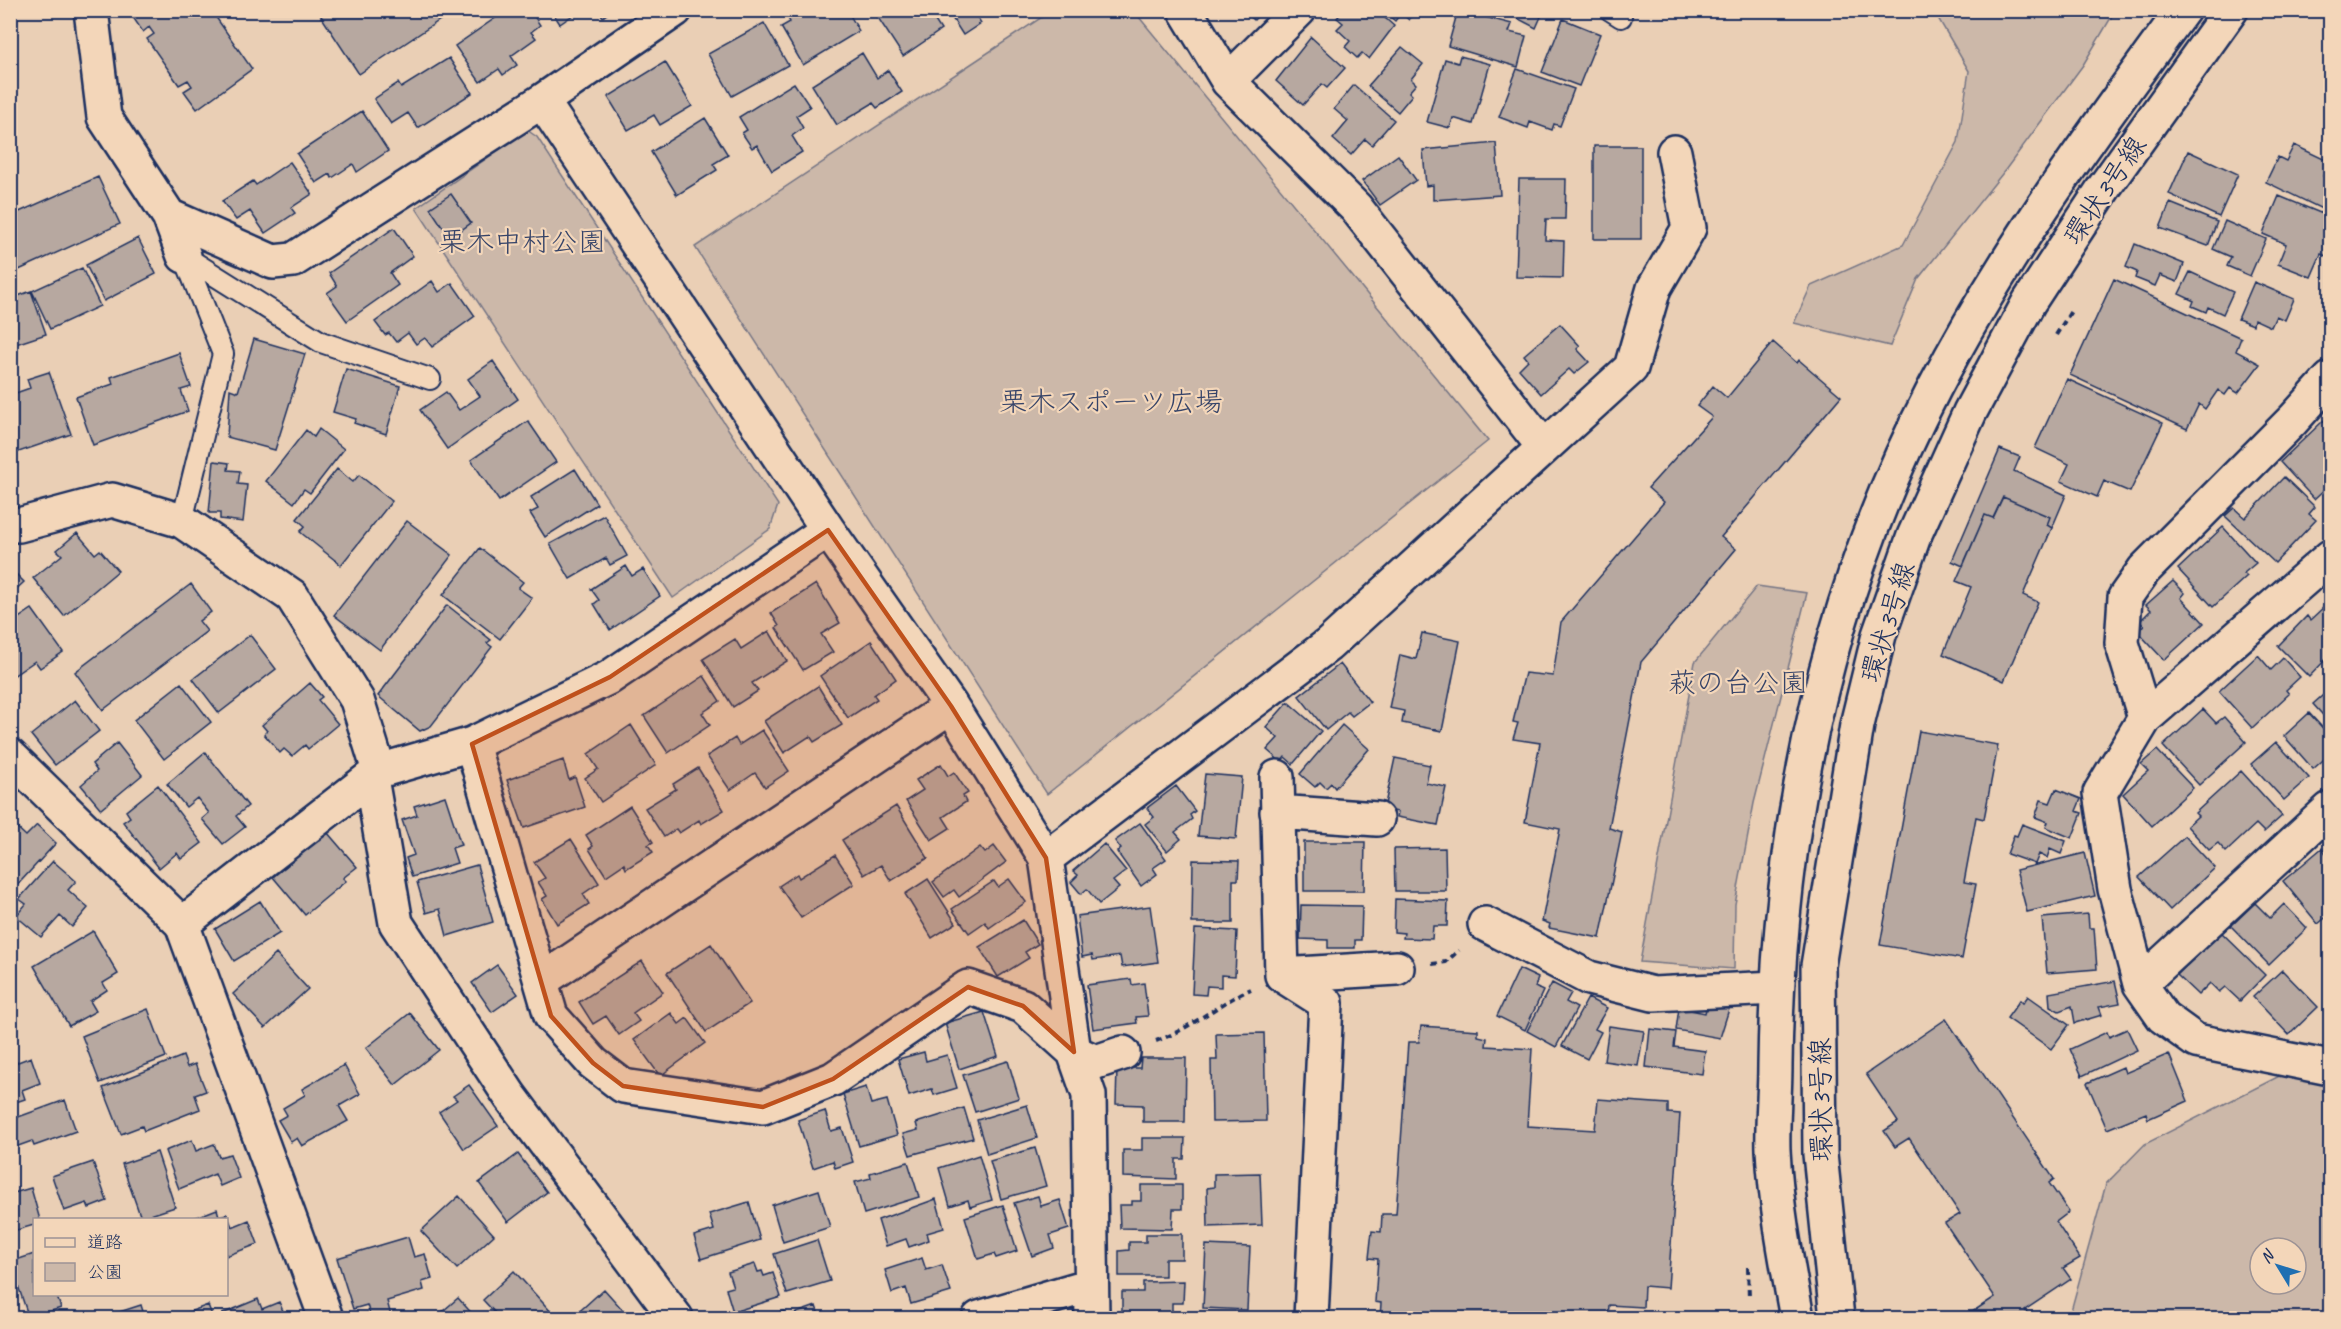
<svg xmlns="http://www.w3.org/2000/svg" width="2341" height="1329" viewBox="0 0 2341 1329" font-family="Caveat,'Klee One',sans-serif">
	<rect width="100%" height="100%" fill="#eacfb5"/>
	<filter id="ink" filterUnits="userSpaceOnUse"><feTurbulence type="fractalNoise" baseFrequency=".0167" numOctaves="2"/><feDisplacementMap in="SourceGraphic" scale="12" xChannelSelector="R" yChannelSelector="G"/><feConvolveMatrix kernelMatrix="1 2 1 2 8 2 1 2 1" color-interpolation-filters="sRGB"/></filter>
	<g filter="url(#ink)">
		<path fill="#ccb8a9" stroke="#747484" stroke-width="1.5" fill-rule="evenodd" d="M1051,11H1134L1488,441L1047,794L695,247Z
			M1934,11H2115L2083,65L2006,169L1918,279L1890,346L1794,323L1811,286L1903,245L1958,142L1969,71Z
			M527,130L537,137L778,505L770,529L673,598L416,208Z
			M1757,586L1807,593L1754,803L1735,904L1734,969L1640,962L1695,662Z
			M2309,1061L2330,1065V1318H2069L2106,1184L2145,1144ZM2260,1248H2296V1284H2260Z"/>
		<path fill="#b7a8a0" stroke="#1b2f5e" stroke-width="1.5" d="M128,10H211L252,69L197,109L184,91L192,86L188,80L179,85L147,39L154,34L149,27L143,32Z
			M317,10H455L359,74Z
			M507,10H530L540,25L531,32L536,38L511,56L517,65L503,75L499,69L480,82L455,46Z
			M551,10H580L560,24Z
			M598,10H612L603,17Z
			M789,10H847L859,31L803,65L781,27L790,22L785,13Z
			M873,10H928L941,30L903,56Z
			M947,10H979L976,15L981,23L963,35Z
			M1243,10H1263L1254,20Z
			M1344,10H1376L1394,26L1369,59L1362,53L1357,58L1345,47L1350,41L1337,29L1343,23L1337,18Z
			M1382,10H1416L1409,20L1401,13L1395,21Z
			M1458,10L1512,24L1509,32L1526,36L1518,67L1448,46Z
			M1502,10H1544L1536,28Z
			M1563,19L1600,34L1579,86L1542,72Z
			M764,23L788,65L732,96L708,54Z
			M1311,37L1345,68L1327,88L1322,84L1303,105L1276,81Z
			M1402,47L1423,64L1411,79L1416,84L1409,92L1412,95L1398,112L1368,86Z
			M862,53L877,78L888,70L902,92L877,108L873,103L837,125L812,85Z
			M1460,56L1490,64L1473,124L1453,118L1450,128L1427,122L1445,59L1458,63Z
			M449,58L472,93L418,128L408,113L391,124L374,99L398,83L401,88Z
			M665,62L692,106L660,125L654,115L628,130L608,97Z
			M1517,69L1574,89L1560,126L1554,124L1552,130L1530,122L1528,128L1499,117Z
			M794,83L810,107L796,116L803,128L792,136L802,152L772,171L757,145L752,148L742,133L747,130L739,117Z
			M1354,85L1394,120L1372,145L1365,139L1351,155L1333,139L1348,121L1334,109Z
			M362,111L388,151L357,172L353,164L332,178L330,174L316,183L297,154Z
			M705,118L728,155L713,164L717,170L677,195L651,152Z
			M1496,143L1500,195L1433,200V185L1426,186L1423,150Z
			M2294,145L2330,162L2323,176L2330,180V201L2326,211L2266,182L2278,157L2286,161Z
			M1594,146H1641V239H1594Z
			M2188,151L2238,174L2219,217L2169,194Z
			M1398,155L1416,180L1380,205L1362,181Z
			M290,162L312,194L291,208L295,213L265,233L250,211L236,220L222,201L253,181L256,185Z
			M98,177L120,224L10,274V216Z
			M1519,179H1566L1565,219H1546L1545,240L1564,241L1563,278L1516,277Z
			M451,194L471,223L450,238L430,208Z
			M2279,196L2330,217L2328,227L2330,228V244L2326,256L2321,254L2311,277L2278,264L2286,244L2263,234Z
			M2170,203L2217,222L2208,246L2160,228Z
			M2225,221L2266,239L2250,276L2227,266L2231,257L2213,249Z
			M394,228L413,256L390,273L398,285L347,321L327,293L337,286L329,273Z
			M138,238L156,274L104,301L86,265Z
			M2135,244L2184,264L2177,282L2160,275L2155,286L2135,278L2137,272L2126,267Z
			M82,268L100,306L50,329L32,291Z
			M2190,272L2233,292L2223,314L2208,307L2206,312L2192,306L2194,301L2179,294Z
			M2114,279L2241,338L2236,351L2260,364L2238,393L2230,388L2225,395L2218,390L2205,409L2199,404L2187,429L2070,375Z
			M432,281L439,292L452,283L475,316L432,347L425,338L416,344L408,333L396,342L389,333L385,335L375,322Z
			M2254,282L2294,299L2285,320L2276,316L2271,327L2254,319L2253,325L2238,319Z
			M31,291L46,334L10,346V299Z
			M1560,324L1580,346L1577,349L1589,362L1574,374L1569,369L1541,394L1519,369L1528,360L1524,355Z
			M254,339L305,354L275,450L227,437L230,389L238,392Z
			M1773,342L1797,363L1799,360L1841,396L1721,537L1736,549L1641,662L1609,828L1622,832L1600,938L1549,928L1550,924L1542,921L1560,829L1525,822L1540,743L1513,739L1518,723L1513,722L1525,673L1553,676L1561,622L1664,502L1648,488L1712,417L1697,406L1713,386L1727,398Z
			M179,353L191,387L181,390L188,411L93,445L76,397L113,384L111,377Z
			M493,361L518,399L447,449L420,410L446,392L459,410L480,396L468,379Z
			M346,369L400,386L386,434L354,423L356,419L333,412Z
			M49,372L71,434L10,455V395L30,388L27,379Z
			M2067,379L2163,423L2130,492L2104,481L2097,497L2061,481L2069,464L2035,448Z
			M2324,420L2330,427V484L2314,499L2280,462Z
			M528,421L556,462L499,501L471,460Z
			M319,429L344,449L310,493L304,489L294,503L266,481L306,430L314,437Z
			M2000,449L2020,457L2014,471L2066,495L2052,528L2047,525L2050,517L2003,497L1993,518L1985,515L1963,566L1952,561Z
			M214,461L229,463L228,470L240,471L238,484L247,485L243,522L220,519V513H209Z
			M337,469L353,482L359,475L392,501L341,565L300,532L305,526L297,519Z
			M575,469L597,504L545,537L530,513L538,509L531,497Z
			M2284,477L2315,507L2309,514L2316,520L2275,563L2225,516L2234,508L2245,518Z
			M2003,497L2050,517L2047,525L2052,528L2023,595L2038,602L2004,681L1943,654L1971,587L1956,581L1985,515L1993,518Z
			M604,515L627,556L610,565L606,558L570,579L550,544Z
			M407,521L452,555L380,650L334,615Z
			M2223,527L2256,563L2244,573L2247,576L2213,607L2178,569Z
			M77,533L95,554L100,550L118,571L64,616L33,578L62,555L57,550Z
			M480,548L523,582L518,588L532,598L500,639L443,595Z
			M626,566L632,576L643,569L660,596L610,630L594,604L599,600L591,589Z
			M10,568L24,582L10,595Z
			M2173,581L2185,593L2181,598L2204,623L2164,660L2137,631L2144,626L2140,621L2151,610L2146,605Z
			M191,584L211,612L199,621L207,631L103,710L75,672Z
			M816,584L840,623L821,634L833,652L803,670L776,628L779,626L771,613Z
			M447,605L491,640L487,643L492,647L431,726L420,731L378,696Z
			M2325,606L2330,611V655L2309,677L2278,646L2307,616L2310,620Z
			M32,609L63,652L40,668L35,661L10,678V624Z
			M769,631L787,661L752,683L758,691L733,707L703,659L735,639L741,649Z
			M1422,633L1460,641L1442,731L1402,723L1404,711L1389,708L1400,655L1416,659Z
			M250,635L276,669L219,713L193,679Z
			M871,641L896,679L874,695L877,699L848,718L820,676Z
			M2258,655L2271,670L2283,658L2300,677L2286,690L2289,694L2252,728L2219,691Z
			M1340,664L1370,702L1352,716L1348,712L1326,730L1299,696Z
			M704,676L720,701L702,713L710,725L668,753L644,716Z
			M181,683L211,722L164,759L134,720Z
			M310,683L322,697L318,700L338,724L308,749L305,745L292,756L284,749L280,753L264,734L267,731L262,725Z
			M818,686L842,725L814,742L810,736L784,753L764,721Z
			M2330,689V723L2313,704Z
			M75,700L99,731L55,765L31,735Z
			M1288,702L1321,731L1293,764L1285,757L1281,762L1267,750L1278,738L1266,727Z
			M2203,709L2216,723L2224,717L2246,742L2199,785L2163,746Z
			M2309,713L2330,736V754L2313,769L2284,736Z
			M631,725L656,765L601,802L585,778L598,769L588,754Z
			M1342,725L1369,749L1335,788L1331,783L1326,788L1320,782L1315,787L1300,774Z
			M762,730L789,771L765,787L755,773L730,790L707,756L735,738L739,745Z
			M1919,731L1998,745L1984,819L1976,817L1964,882L1976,884L1962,959L1880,945Z
			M2276,742L2309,778L2284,800L2251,764Z
			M117,743L142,775L101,809L81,785L97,771L92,764Z
			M2157,750L2193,788L2152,826L2123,794L2148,771L2141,764Z
			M205,752L248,806L236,816L245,827L223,844L202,819L209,813L197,798L186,807L167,784Z
			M1395,758L1430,765L1426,783L1446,787L1438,825L1397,817L1398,812L1384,809Z
			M563,760L569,780L575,777L585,807L524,828L507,780Z
			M941,764L948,776L954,772L968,793L963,796L966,802L943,817L950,828L931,840L906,801L923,790L916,780Z
			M698,768L724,810L701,824L699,820L679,833L676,829L664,837L645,808L676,789L673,784Z
			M2241,771L2282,816L2264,832L2256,824L2226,852L2218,843L2209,850L2187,826L2198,816L2195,813Z
			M1205,774L1242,777L1236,839L1198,836Z
			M158,785L202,843L181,859L177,853L159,868L123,822L130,817L126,811Z
			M1176,786L1195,811L1190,815L1192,819L1175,832L1181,839L1167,851L1145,824L1154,817L1147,808Z
			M2056,789L2081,799L2076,811L2082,813L2072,838L2046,827L2048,822L2035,817L2041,800L2050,803Z
			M445,796L461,845L452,848L457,863L412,877L406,858L414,855L402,820L417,815L414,806Z
			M630,806L653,842L648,845L653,852L626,869L624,864L606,876L589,849L593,846L586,835Z
			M896,806L928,858L891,881L881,865L864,875L842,840Z
			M12,823L26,836L37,825L56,843L10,893Z
			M1140,823L1166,859L1153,868L1157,874L1141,886L1117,852L1121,849L1115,841Z
			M2022,824L2066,841L2061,854L2050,849L2047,858L2039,854L2035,864L2007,854L2014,835L2017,836Z
			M327,832L357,867L343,878L346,881L305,915L273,877Z
			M2185,836L2215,868L2170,910L2139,877Z
			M571,839L599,883L583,894L589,904L557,924L542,899L547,896L538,882L545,878L534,862Z
			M1304,842H1365L1364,891H1304Z
			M1104,844L1126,871L1113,881L1119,888L1099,904L1087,889L1081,894L1071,882L1078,875L1073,871Z
			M994,846L1006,862L959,897L954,890L944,897L933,882L980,847L985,853Z
			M1445,848L1446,891H1395L1394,849Z
			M2322,848L2330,859V914L2318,924L2283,881Z
			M2085,853L2095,896L2027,912L2016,870Z
			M835,855L854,884L801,918L779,886L797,874L799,878Z
			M1193,860L1239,861L1238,880H1233V923H1192Z
			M53,861L76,881L68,890L88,908L72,927L60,916L41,937L16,916L26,904L19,899Z
			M477,865L493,922L447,936L440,909L426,913L417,882Z
			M928,879L956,923L932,938L905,894Z
			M1009,879L1026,902L989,928L985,922L969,933L952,909L994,881L998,887Z
			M1395,899L1448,901L1447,926H1433L1432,939L1403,938L1404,933L1394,932Z
			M260,901L280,933L234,961L215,929Z
			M2255,903L2270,918L2284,904L2307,928L2269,965L2231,926Z
			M1301,905L1362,906L1361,940H1355V948H1328V940L1300,939Z
			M1150,906L1158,962L1122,967L1120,956L1093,960L1092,955L1082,957L1077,916Z
			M2088,914L2089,928H2094L2097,969L2047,973L2042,918Z
			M1023,920L1038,944L1025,952L1029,958L998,977L979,947Z
			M1195,929L1237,931L1235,976L1221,975V987L1207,986L1206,995L1192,994Z
			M93,931L118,974L103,983L107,990L90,1001L96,1011L69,1026L34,966Z
			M2220,931L2265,975L2240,1001L2225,987L2219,992L2210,983L2198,995L2177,975Z
			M711,944L750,1003L706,1032L667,973Z
			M276,954L308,989L265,1028L233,994Z
			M642,961L663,992L633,1013L639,1021L619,1035L606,1016L593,1024L579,1002Z
			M497,965L518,994L492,1012L472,983Z
			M1519,969L1538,978L1535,987L1543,991L1525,1030L1497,1016Z
			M2282,970L2318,1007L2289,1035L2253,997Z
			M1131,979L1132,985L1144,983L1148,1016L1136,1017L1137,1023L1093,1029L1087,985Z
			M2115,981L2120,1003L2099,1007L2102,1015L2075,1023L2072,1006L2059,1011L2050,1006L2049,993Z
			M1552,983L1571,993L1566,1002L1577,1008L1556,1047L1527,1031Z
			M2028,996L2069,1025L2051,1049L2007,1018L2020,1000L2023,1003Z
			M1588,998L1607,1008L1595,1029L1601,1032L1587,1059L1562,1046Z
			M1707,1005L1729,1009L1720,1038L1676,1030L1679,1008L1705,1013Z
			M148,1009L166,1057L100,1083L82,1036Z
			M984,1012L998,1056L959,1069L945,1023Z
			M410,1013L439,1050L395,1085L366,1048Z
			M671,1013L679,1024L687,1018L705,1043L660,1076L634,1040Z
			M1946,1019L2054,1179L2049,1183L2069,1212L2056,1222L2080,1258L2063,1268L2071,1279L2025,1310L2031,1318H1963L1995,1297L1945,1223L1960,1214L1909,1138L1895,1147L1884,1131L1898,1122L1866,1074Z
			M1421,1026L1478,1030V1036L1487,1038L1486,1046L1532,1049L1527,1126L1595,1130L1598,1099L1668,1104V1113L1680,1114L1668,1288L1644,1286L1643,1307L1609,1305L1608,1318H1380L1381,1303L1375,1302L1378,1259L1369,1258L1372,1231L1381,1232L1382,1214H1396L1408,1042H1419Z
			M1609,1026L1644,1031L1638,1066L1604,1061Z
			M1650,1029L1676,1032L1674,1047L1705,1051L1702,1074L1646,1067Z
			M2127,1029L2137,1050L2082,1076L2070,1049L2107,1032L2109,1037Z
			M1264,1033L1266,1121L1212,1122L1211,1060H1217L1216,1034Z
			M924,1052L926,1061L947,1055L957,1088L934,1095L932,1089L909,1096L898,1059Z
			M2169,1054L2188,1101L2148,1119L2146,1113L2107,1129L2087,1083L2123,1067L2125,1073Z
			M183,1056L187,1067L195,1064L206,1091L195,1095L200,1109L144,1131L142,1126L121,1134L103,1088Z
			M31,1057L40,1083L22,1090L25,1099L10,1104V1065Z
			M1141,1058H1186L1185,1122H1143V1105L1116,1104L1117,1068H1140Z
			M1008,1061L1019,1098L975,1112L963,1075Z
			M344,1065L360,1094L339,1106L348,1121L302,1146L297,1138L291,1142L278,1120L287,1115L283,1108L305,1095L302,1089Z
			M469,1085L498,1126L464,1149L439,1112L457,1100L453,1096Z
			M866,1087L871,1104L887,1100L897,1135L859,1146L843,1094Z
			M65,1100L76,1131L34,1146L32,1141L10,1149V1120Z
			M1027,1105L1037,1138L987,1154L977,1120Z
			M964,1108L973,1138L910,1155L903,1134L918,1130L916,1123Z
			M825,1111L831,1131L842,1128L853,1162L835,1168L833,1161L813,1168L798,1120Z
			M1142,1138H1185L1184,1159H1176V1179L1123,1177V1150H1142Z
			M192,1140L196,1151L214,1144L219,1157L230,1154L239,1178L220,1186L215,1174L179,1189L165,1151Z
			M1035,1148L1046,1186L1001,1199L990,1161Z
			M157,1152L175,1207L141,1218L122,1164Z
			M518,1154L547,1192L508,1222L479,1183Z
			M979,1155L992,1200L970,1207L968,1200L950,1206L939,1168Z
			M93,1162L107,1201L89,1208L87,1203L64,1211L52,1176Z
			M908,1162L919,1197L864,1214L855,1182L871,1178L870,1173Z
			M1260,1173L1262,1225L1208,1227L1207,1188L1214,1187V1174Z
			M1141,1185H1182V1209H1173L1172,1229L1120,1228L1119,1205H1132V1201H1141Z
			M31,1188L40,1220H34V1225L10,1232V1194Z
			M819,1190L830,1227L783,1242L772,1205Z
			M459,1196L494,1235L457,1269L421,1231Z
			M1038,1196L1041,1206L1060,1200L1069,1229L1050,1235L1054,1248L1032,1256L1014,1203Z
			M936,1199L944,1228L927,1233L929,1240L909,1247L906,1239L886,1246L878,1220Z
			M749,1202L760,1240L701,1259L694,1236L714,1230L709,1214Z
			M1003,1205L1017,1251L996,1258L994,1254L978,1259L965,1217Z
			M217,1209L219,1216L227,1214L232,1227L249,1220L258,1244L226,1256V1220H189Z
			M1146,1234H1182V1259H1165V1276H1119V1251L1129,1250V1242H1146Z
			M408,1237L414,1257L425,1254L432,1279L422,1282L424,1290L387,1301L391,1316L371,1318L367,1305L353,1309L337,1258Z
			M817,1240L830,1281L787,1294L774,1254Z
			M1206,1245L1250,1247L1247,1310L1203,1308Z
			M34,1254V1294H56L61,1308L29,1318L10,1262Z
			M922,1258L926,1270L942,1265L951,1292L911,1304L906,1288L892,1293L885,1270Z
			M755,1264L758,1272L762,1271L764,1276L773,1273L781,1297L733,1312L726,1289L733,1287L728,1272Z
			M514,1271L553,1314L548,1318H500L483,1300Z
			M1184,1281L1183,1303H1172V1318H1122V1292H1143V1282Z
			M604,1289L630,1318H572Z
			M458,1298L476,1318H435Z
			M258,1299L262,1309L279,1302L286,1318H224L222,1314Z
			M141,1305L145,1318H101Z
			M208,1305L213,1318H176V1317Z
			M816,1306L820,1318H792L791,1315Z
			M784,1311L786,1318H761Z
			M1217,1317H1261V1318H1217Z"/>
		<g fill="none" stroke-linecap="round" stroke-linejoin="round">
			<defs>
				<path id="lane" d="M1610,10L1621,17
					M184,256L321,342L430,379
					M182,521L223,354L184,256"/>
				<path id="street" d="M91,10L104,117L169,216L273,262L293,260L542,101L675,10
					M1185,10L1228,81L1356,208L1543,446
					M1228,81L1299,10
					M542,101L828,530L951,706L1046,858L1074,1052L1089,1095L1092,1318
					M169,216L184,256
					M2330,379L2293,420L2144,570L2125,597L2122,643L2145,718L2100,793L2115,889L2140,984L2163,1017L2196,1041L2330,1068
					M10,524L19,525L112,500L182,521L292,596L357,700L379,771
					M2145,718L2330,557
					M472,744L551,1016L593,1063L623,1086L763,1107L833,1079L968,987L1023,1006L1074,1052L1096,1062L1123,1053
					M10,756L182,924L326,1318
					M1277,777L1282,975
					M371,778L396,923L510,1096L676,1318
					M1277,812L1377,819
					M1046,858L1328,645L1631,368L1654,288L1689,228L1674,152
					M182,924L379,771L472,744L610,677L828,530
					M1485,924L1589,978L1653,994L1776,988
					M1282,975L1326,1003L1311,1318
					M1282,975L1397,968
					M541,981L951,706
					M2140,984L2330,809
					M979,1318L1091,1285"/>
				<path id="secondary" d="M1797,1318C1787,1263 1776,1207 1773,1150C1772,1122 1775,1093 1775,1065C1778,830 1825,599 1934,389C2004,254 2093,132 2183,10
					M1837,1318L1820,1154L1818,966L1857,725L1879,635L1914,536L1970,412L2029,302L2105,186L2231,10"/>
			</defs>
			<use href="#lane" stroke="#1b2f5e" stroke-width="24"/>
			<use href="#street" stroke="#1b2f5e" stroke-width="38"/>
			<use href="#secondary" stroke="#1b2f5e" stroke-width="38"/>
			<path stroke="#1b2f5e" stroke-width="4" stroke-dasharray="6 4.5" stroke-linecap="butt" d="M2056,335L2071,311
				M1432,964L1446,962L1459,950
				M1156,1041C1191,1029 1217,1004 1251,989
				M1748,1267L1749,1297"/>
			<use href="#lane" stroke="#f3d6b9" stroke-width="20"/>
			<use href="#street" stroke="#f3d6b9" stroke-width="33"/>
			<use href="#secondary" stroke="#f3d6b9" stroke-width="33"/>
		</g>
	</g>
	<path fill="#bf511c" fill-opacity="0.2" stroke="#bf511c" stroke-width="4.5" stroke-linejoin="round" d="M828,530L951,706L1046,858L1074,1052L1023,1006L968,987L833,1079L763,1107L623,1086L593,1063L551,1016L472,744L610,677Z"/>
	<g text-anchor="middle" stroke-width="4.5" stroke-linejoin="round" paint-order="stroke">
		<g font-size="28" fill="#1b2f5e" stroke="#f3d6b9">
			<text transform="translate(2104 190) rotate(-56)" y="10">環状3号線</text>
			<text transform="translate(1887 622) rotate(-73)" y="10">環状3号線</text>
			<text transform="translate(1820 1100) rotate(-91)" y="10">環状3号線</text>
		</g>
		<g font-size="28" fill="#364469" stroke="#f3d6b9">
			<text x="522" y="251">栗木中村公園</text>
			<text x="1111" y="411">栗木スポーツ広場</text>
			<text x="1738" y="692">萩の台公園</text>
		</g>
	</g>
	<rect width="2341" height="1329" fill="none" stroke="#f3d6b9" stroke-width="36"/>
	<rect x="18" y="18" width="2305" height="1293" fill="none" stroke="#1b2f5e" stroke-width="2" filter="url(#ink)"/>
	<rect x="33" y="1218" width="195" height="78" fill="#f3d6b9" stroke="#9d9395" stroke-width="1.5"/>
	<rect x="45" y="1238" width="30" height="9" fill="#f3d6b9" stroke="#9d9395" stroke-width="1.5"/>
	<text x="87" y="1248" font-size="18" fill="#1b2f5e">道路</text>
	<rect x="45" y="1263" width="30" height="18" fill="#ccb8a9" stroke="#9d9395" stroke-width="1.5"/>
	<text x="87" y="1278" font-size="18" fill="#1b2f5e">公園</text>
	<g transform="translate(2278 1266) rotate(308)"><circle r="28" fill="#f3d6b9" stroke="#9d9395" stroke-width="1.5"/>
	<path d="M0-4.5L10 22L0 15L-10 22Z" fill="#1f6fb2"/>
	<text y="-9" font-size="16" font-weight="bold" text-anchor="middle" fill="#1b2f5e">N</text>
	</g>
</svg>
